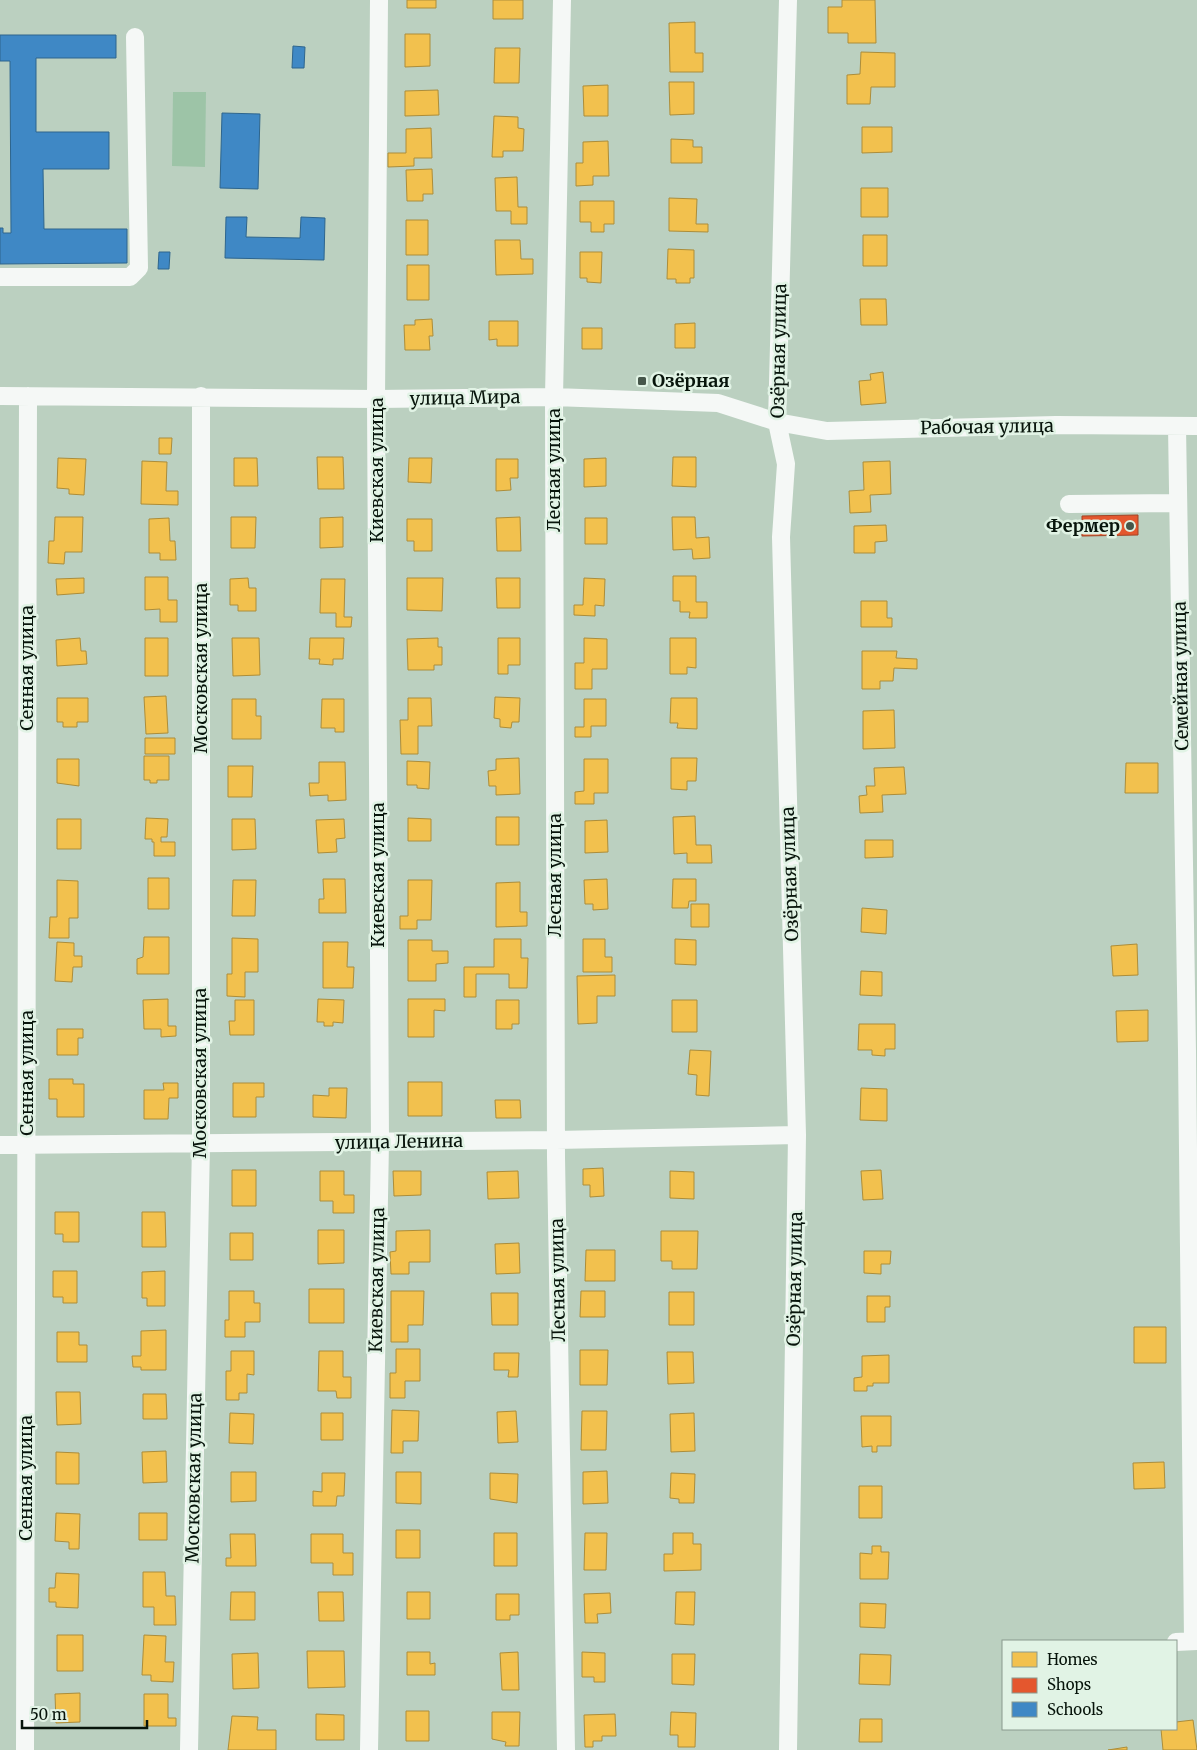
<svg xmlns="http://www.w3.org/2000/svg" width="1197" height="1750" viewBox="0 0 1197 1750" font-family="Merriweather,serif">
	<rect width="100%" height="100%" fill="#bbd0c0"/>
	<path fill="#9dc4a7" d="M173,92H206L205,167L172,166Z"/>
	<path fill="#f2c14e" stroke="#ac8d3a" d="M407,0H436V8H407Z
		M493,0H523V19H493Z
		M842,0H875L876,43H848V33H828V7H842Z
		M695,22V53H703V72H670L669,23Z
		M405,34H430V66L405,67Z
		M495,48H520L519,83H494Z
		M861,52L895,53V87H871L870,104H847V75L860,74Z
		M669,82H694V114L670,115Z
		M608,85V116H584L583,86Z
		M438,90L439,115L405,116V91Z
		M494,116L518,117V128L524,129L523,151H503V157H492Z
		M862,127H892V152L862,153Z
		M431,128L432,158H414V166L388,167V153H406V129Z
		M671,139L693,140V147H702V163H671Z
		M608,141L609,176H593V185L576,186V163H583V142Z
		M432,169L433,194H423V201H407L406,170Z
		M517,177L518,207H527V224H511V211H496L495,178Z
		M861,188H888V217H861Z
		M669,198L697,199L696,224H708V232L669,231Z
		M580,201H614V224H604V232H591V222H580Z
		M406,220H428V255H406Z
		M863,235H887V266H863Z
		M495,240H520L521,259H533V274L496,275Z
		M668,249L694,250V278H690V283H676V279H667Z
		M580,252H602L601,283L587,282V278H580Z
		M407,265H429V300H407Z
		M860,299H886L887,325H861Z
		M432,319L433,336H429L430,350H405L404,325H415V320Z
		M489,321H518V346H497V339L489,340Z
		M695,323V348H675V324Z
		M582,328H602V349H582Z
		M883,372L886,403L861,405L859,381L871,380L870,374Z
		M159,438H172L171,454H159Z
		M317,457H343L344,489H318Z
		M673,457H696V487L672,486Z
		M58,458L86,459L84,495L69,494V489L57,488Z
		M234,458H257L258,486H234Z
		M409,458H432L431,483L408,482Z
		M606,458V486L584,487V459Z
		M496,459H518V478H510L511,490L496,491Z
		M142,461L167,462L166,491H178V505L141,504Z
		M890,461L891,494L870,495L871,512L850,513L849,491L864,490L863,462Z
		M55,517H83L82,552H65L64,564L48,563L49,541H54Z
		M231,517H256L255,548H231Z
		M343,517V547L320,548V518Z
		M520,517L521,551H497L496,518Z
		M672,517H695L696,538L709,537L710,558L693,559L692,549L673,550Z
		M169,518L170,541H175L176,560H160V553H149V519Z
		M585,518H607V544H585Z
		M407,519H432V551H414V541H407Z
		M886,525L887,541L875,542V553H854V526Z
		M673,576H696V602H707V618H689L690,612H680V601H673Z
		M145,577H168V600H177V622H160V609L145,610Z
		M84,578V593L57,595L56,579Z
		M248,578L249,588H256V611H238V605H230V579Z
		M407,578H443L442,611L407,610Z
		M496,578H520V608H497Z
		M584,578L605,579L604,606L595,605V616L574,615V605H583Z
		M321,579H345L344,617H352L351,627H336V613H320Z
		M861,601H887V618H892V627H861Z
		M80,638L81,651H86L87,664L57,666L56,640Z
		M145,638H168V676H145Z
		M232,638H259L260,675L233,676Z
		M310,638H344L343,659H333V665L319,664L320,659H309Z
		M438,638V647H442V665H434V670H408L407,639Z
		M498,638H520V665H508V674H498Z
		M584,638L607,639V669H592V689H575V663H584Z
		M670,638H696V668L687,667V674H670Z
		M862,651H897L896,658L917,659V669L894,668L893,681H880V689H862Z
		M166,696L168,733L146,734L144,697Z
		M495,697L520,698L519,722H512L511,728L500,727V719L494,718Z
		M57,698H88V722H77V727H63V722H57Z
		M408,698H431L432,726H418V754H401L400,720H408Z
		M671,698H697V729L677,728L678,723H670Z
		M232,699H256V716H261V739H232Z
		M322,699H344V732H335V728H321Z
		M584,699H606V726H591V737H575V727H584Z
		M894,710L895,748L863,749V711Z
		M145,738H175V754H145Z
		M144,756H169V780H157V783H150V780H144Z
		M519,758L520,794L496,795V786H489L488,771L496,770V759Z
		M671,758H697L696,781H687V790L671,789Z
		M57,759H79V786L57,783Z
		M584,759H608V793H594V804H575V792L584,791Z
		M407,761L430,762L429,789L417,788V785H407Z
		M319,762H345L346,800L328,801V795L310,796L309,783H319Z
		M1126,763H1158V793H1125Z
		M228,766H253L252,797H228Z
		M904,767L906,794L882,795L883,812L860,813L859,796L867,795L866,786H875L874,768Z
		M695,816L696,845H711L712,863H687V853L674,854L673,817Z
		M496,817H519V845H496Z
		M146,818L168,819L167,837H161V842H175V856H154V842H152V839H145Z
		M408,818L431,819V841H408Z
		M57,819H81V849H57Z
		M232,819H255L256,849L232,850Z
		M344,819L345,838L336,839L337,852L318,853L316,820Z
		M607,820L608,852L585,853V821Z
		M865,840H893V857L865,858Z
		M148,878H169V909H148Z
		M323,879H345L346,913H319V899H324Z
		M607,879L608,909L593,910V904H585L584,880Z
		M673,879H696V901H689L688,908H672Z
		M57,880L78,881V918H69V938H49L50,917H57Z
		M233,880H256L255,916H232Z
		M408,880H432L431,920H417V929H400V916H408Z
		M520,882V912H527V926L496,927V883Z
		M691,904H709V927H691Z
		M862,908L887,910L886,934L861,932Z
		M144,937H169V974H137V959L143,957Z
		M232,938L258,939V972H245V997L227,996V974H232Z
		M494,939H521V958H528L527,988H509V974H476V997H464V967H494Z
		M583,939H605V957H612V972H583Z
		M675,939L696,940V965L675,964Z
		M408,940H432V951H448V963L436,964V981H408Z
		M57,942L74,943V956H82V967H73L72,982L55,981Z
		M323,942H348L347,967H354L353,988H323Z
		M1137,944L1138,975L1113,976L1111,946Z
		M861,971L882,972V996L860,995Z
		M615,975V996H597V1023L578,1024L577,976Z
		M168,999V1026H176V1036L161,1037V1029H144L143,1000Z
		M318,999L344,1000L343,1023L333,1022V1026H324V1022H317Z
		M408,999H445V1011L434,1010V1037H408Z
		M235,1000H254V1035H230L229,1021H235Z
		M496,1000H519V1024H512V1029H496Z
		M672,1000H697V1032H672Z
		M1148,1010V1041L1117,1042L1116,1011Z
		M859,1024H895V1049H885V1056L872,1055V1050H858Z
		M57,1029H83V1038H78V1055H57Z
		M690,1050L711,1051L709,1096L696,1095L697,1075L688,1074Z
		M49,1079H73V1084H84V1117H57V1099H49Z
		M408,1082H442V1116H408Z
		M163,1083H178V1098H169L168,1119H144V1090H164Z
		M233,1083H264V1097H256V1117H233Z
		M329,1088H347L346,1118L313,1117V1095L329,1096Z
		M861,1088L887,1089V1121L860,1120Z
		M495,1100H520L521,1118H496Z
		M603,1168L604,1196L590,1197V1185H583V1169Z
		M232,1170H256V1206H232Z
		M881,1170L883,1199L863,1200L861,1171Z
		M320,1171H344V1195H354V1213H333V1201H320Z
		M393,1171H421V1195L394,1196Z
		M518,1171L519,1198L488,1199L487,1172Z
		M670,1171L694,1172V1199L670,1198Z
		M55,1212H79V1242H63V1234H55Z
		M142,1212H165L166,1247H142Z
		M318,1230H344V1263L318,1264Z
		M430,1230V1262H409V1274H391L390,1252L396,1251V1231Z
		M661,1231H698L697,1269H672V1261H661Z
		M230,1233H253V1260H230Z
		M519,1243L520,1273L496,1274L495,1244Z
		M586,1250H615V1281H585Z
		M864,1251H891L890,1264H881V1274L864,1273Z
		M53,1271H77V1303H63V1297H53Z
		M165,1271V1306H147V1298H142V1272Z
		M309,1289H344V1323H309Z
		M229,1291H254V1303H260V1322H245V1337H225V1320H229Z
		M391,1291H424L423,1325H408V1342H391Z
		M581,1291H605V1317H580Z
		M669,1292H694V1325H669Z
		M491,1293H518V1325H492Z
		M867,1296H890V1307H885V1322H867Z
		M1134,1327H1166V1363H1134Z
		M166,1330V1370H141V1367H133L132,1356H141V1331Z
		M57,1332H79V1345H87V1362H57Z
		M396,1349H420V1381H405V1398H390V1373H396Z
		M580,1350H608L607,1385H580Z
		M231,1351H254V1375L247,1374V1393H239V1400H226V1371H231Z
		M319,1351H343V1377H351V1398H337L336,1391H318Z
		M667,1352H693L694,1383L668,1384Z
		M494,1353H519L518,1377H508L509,1370H494Z
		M889,1355V1383H873V1386H867V1391H854V1378L862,1377V1356Z
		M56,1392H80L81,1424L57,1425Z
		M143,1394H166L167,1419H143Z
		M392,1410L419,1411L418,1441H403V1453H391Z
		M516,1411L518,1442L498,1443L497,1412Z
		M582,1411H607L606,1450H581Z
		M230,1413L254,1414L253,1444L229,1443Z
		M321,1413H343V1440H321Z
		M694,1413L695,1451L671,1452L670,1414Z
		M861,1416H891V1446H877V1452H872V1446L862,1447Z
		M166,1451L167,1482L143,1483L142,1452Z
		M56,1452L79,1453V1484H56Z
		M1164,1462L1165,1488L1134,1489L1133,1463Z
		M607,1471L608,1503L583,1504V1472Z
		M231,1472H256V1501L231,1502Z
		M396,1472H421V1504L396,1503Z
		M322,1473H345L344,1496H337L336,1506H313V1491L322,1492Z
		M490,1473L518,1474L517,1503L490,1499Z
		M671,1473L695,1474L694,1503H679V1499L670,1498Z
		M859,1486H882V1518H859Z
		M56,1513L80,1514L79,1549H69V1542L55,1541Z
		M139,1513H167V1540H139Z
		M396,1530H420V1558H396Z
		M494,1533H517V1566H494Z
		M585,1533H607L606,1570H584Z
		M673,1533H693V1544H701V1570L664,1571V1554H673Z
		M230,1534H255L256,1566H226V1558H231Z
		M311,1534H343V1553H353V1575H333V1563H311Z
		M872,1546H881V1552H889L888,1579H860V1553L872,1554Z
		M143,1572H165L166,1596H175L176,1625H154V1607H143Z
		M56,1573L79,1574L78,1608L56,1607V1602H49V1588H55Z
		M231,1592H255V1620H230Z
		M318,1592H343L344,1621H319Z
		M407,1592H430V1619H407Z
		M676,1592H695L694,1625L675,1624Z
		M610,1593L611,1613L597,1614L598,1623H585L584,1594Z
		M496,1594H519V1615H510V1620H496Z
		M860,1603L886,1604L885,1628L860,1627Z
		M57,1635H83V1671H57Z
		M144,1635L166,1636L165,1662H174L173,1682L151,1681V1675H142Z
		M307,1651H344L345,1687L308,1688Z
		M407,1652H430V1664L435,1663V1675H407Z
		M518,1652L519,1690H502L500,1653Z
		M582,1652L605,1653V1682H594V1677H582Z
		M258,1653L259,1688L233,1689L232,1654Z
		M672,1654H695L694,1685L672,1684Z
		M860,1654L891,1655L890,1685L859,1684Z
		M80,1693V1722L56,1723L55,1694Z
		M144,1694H168V1718H176V1726H144Z
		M406,1711H429V1741H406Z
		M492,1712H520L519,1746H505L506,1742L492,1739Z
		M671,1712L696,1713L695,1747H678V1735H670Z
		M316,1714L344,1715V1740H316Z
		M615,1714L616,1736H602V1741H593V1747H585L584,1715Z
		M232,1716L258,1717L257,1730H276V1750H228Z
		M860,1719H882V1742H859Z
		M1193,1720L1197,1750H1163L1161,1729H1176V1722Z
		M1127,1747V1750H1108Z"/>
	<path fill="#e4572e" stroke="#a24324" d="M1138,515V535L1082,536V516Z"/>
	<path fill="#3f88c5" stroke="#2e658d" d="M0,35H116V58H36V132H109V169H43L44,229H127V263L0,264V228H3V233H11L10,61H0Z
		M293,46L305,47L304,68H292Z
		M222,113L260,114L258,189L220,188Z
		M226,217H247L246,237L300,238L301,217L325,218L324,260L225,258Z
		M159,252H170L169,269H158Z"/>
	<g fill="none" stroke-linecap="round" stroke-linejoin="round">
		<path stroke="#f5f8f6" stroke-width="18" d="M562,0L554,397L556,1157L566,1750
			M0,277H130L139,268L135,37
			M0,396L376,399L554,397L718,403L777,422L827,431L1056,425L1197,426
			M1177,426L1187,1051L1193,1641
			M1069,504L1178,503
			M0,1145L556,1140L797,1135
			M1176,1642L1197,1641
			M25,1750L28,396
			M189,1750L201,1144V396
			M369,1750L380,1142L376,399L379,0
			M788,1750L797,1135L781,537L786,464L777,422L788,0"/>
	</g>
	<g fill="#46564a" stroke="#e1f3e5" stroke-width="2">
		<rect x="637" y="376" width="10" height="10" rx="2.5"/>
		<circle cx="1130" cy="526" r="5"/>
	</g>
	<g text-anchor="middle" stroke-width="5" stroke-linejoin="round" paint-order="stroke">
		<g font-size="18" fill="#07140b" stroke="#e1f3e5">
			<text transform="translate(779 351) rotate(-89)" y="6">Озёрная улица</text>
			<text transform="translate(465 398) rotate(-1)" y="6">улица Мира</text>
			<text transform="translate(987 427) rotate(-1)" y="6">Рабочая улица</text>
			<text transform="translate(377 470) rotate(-90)" y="6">Киевская улица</text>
			<text transform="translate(554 470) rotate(-90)" y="6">Лесная улица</text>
			<text transform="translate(27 668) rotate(-90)" y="6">Сенная улица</text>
			<text transform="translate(201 668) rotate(-90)" y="6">Московская улица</text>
			<text transform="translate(1181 676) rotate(-91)" y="6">Семейная улица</text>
			<text transform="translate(790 874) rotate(-92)" y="6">Озёрная улица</text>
			<text transform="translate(378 875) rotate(-90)" y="6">Киевская улица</text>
			<text transform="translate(555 875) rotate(-90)" y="6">Лесная улица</text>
			<text transform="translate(27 1073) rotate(-90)" y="6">Сенная улица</text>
			<text transform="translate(200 1073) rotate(-90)" y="6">Московская улица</text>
			<text transform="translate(399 1142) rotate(-1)" y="6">улица Ленина</text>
			<text transform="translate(795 1279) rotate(-89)" y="6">Озёрная улица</text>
			<text transform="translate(377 1280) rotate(-89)" y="6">Киевская улица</text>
			<text transform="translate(558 1280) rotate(-91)" y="6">Лесная улица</text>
			<text transform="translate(26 1478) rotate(-90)" y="6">Сенная улица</text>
			<text transform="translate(194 1478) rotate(-89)" y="6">Московская улица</text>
		</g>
		<g font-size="18" font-weight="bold" fill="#07140b" stroke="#e1f3e5" text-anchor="start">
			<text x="652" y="387">Озёрная</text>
			<text x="1120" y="532" text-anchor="end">Фермер</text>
		</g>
	</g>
	<rect x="1002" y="1640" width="175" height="90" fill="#e1f3e5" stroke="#8a9a8e"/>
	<rect x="1012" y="1652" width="25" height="15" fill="#f2c14e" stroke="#8a9a8e"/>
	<text x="1047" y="1665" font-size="15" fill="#07140b">Homes</text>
	<rect x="1012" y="1678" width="25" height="15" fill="#e4572e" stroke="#8a9a8e"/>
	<text x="1047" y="1690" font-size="15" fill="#07140b">Shops</text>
	<rect x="1012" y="1702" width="25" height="15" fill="#3f88c5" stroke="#8a9a8e"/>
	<text x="1047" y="1715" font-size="15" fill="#07140b">Schools</text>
	<path d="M22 1720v8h125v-8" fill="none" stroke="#07140b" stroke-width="2.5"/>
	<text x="30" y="1720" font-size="15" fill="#07140b" stroke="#e1f3e5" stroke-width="4" paint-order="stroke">50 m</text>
</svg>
